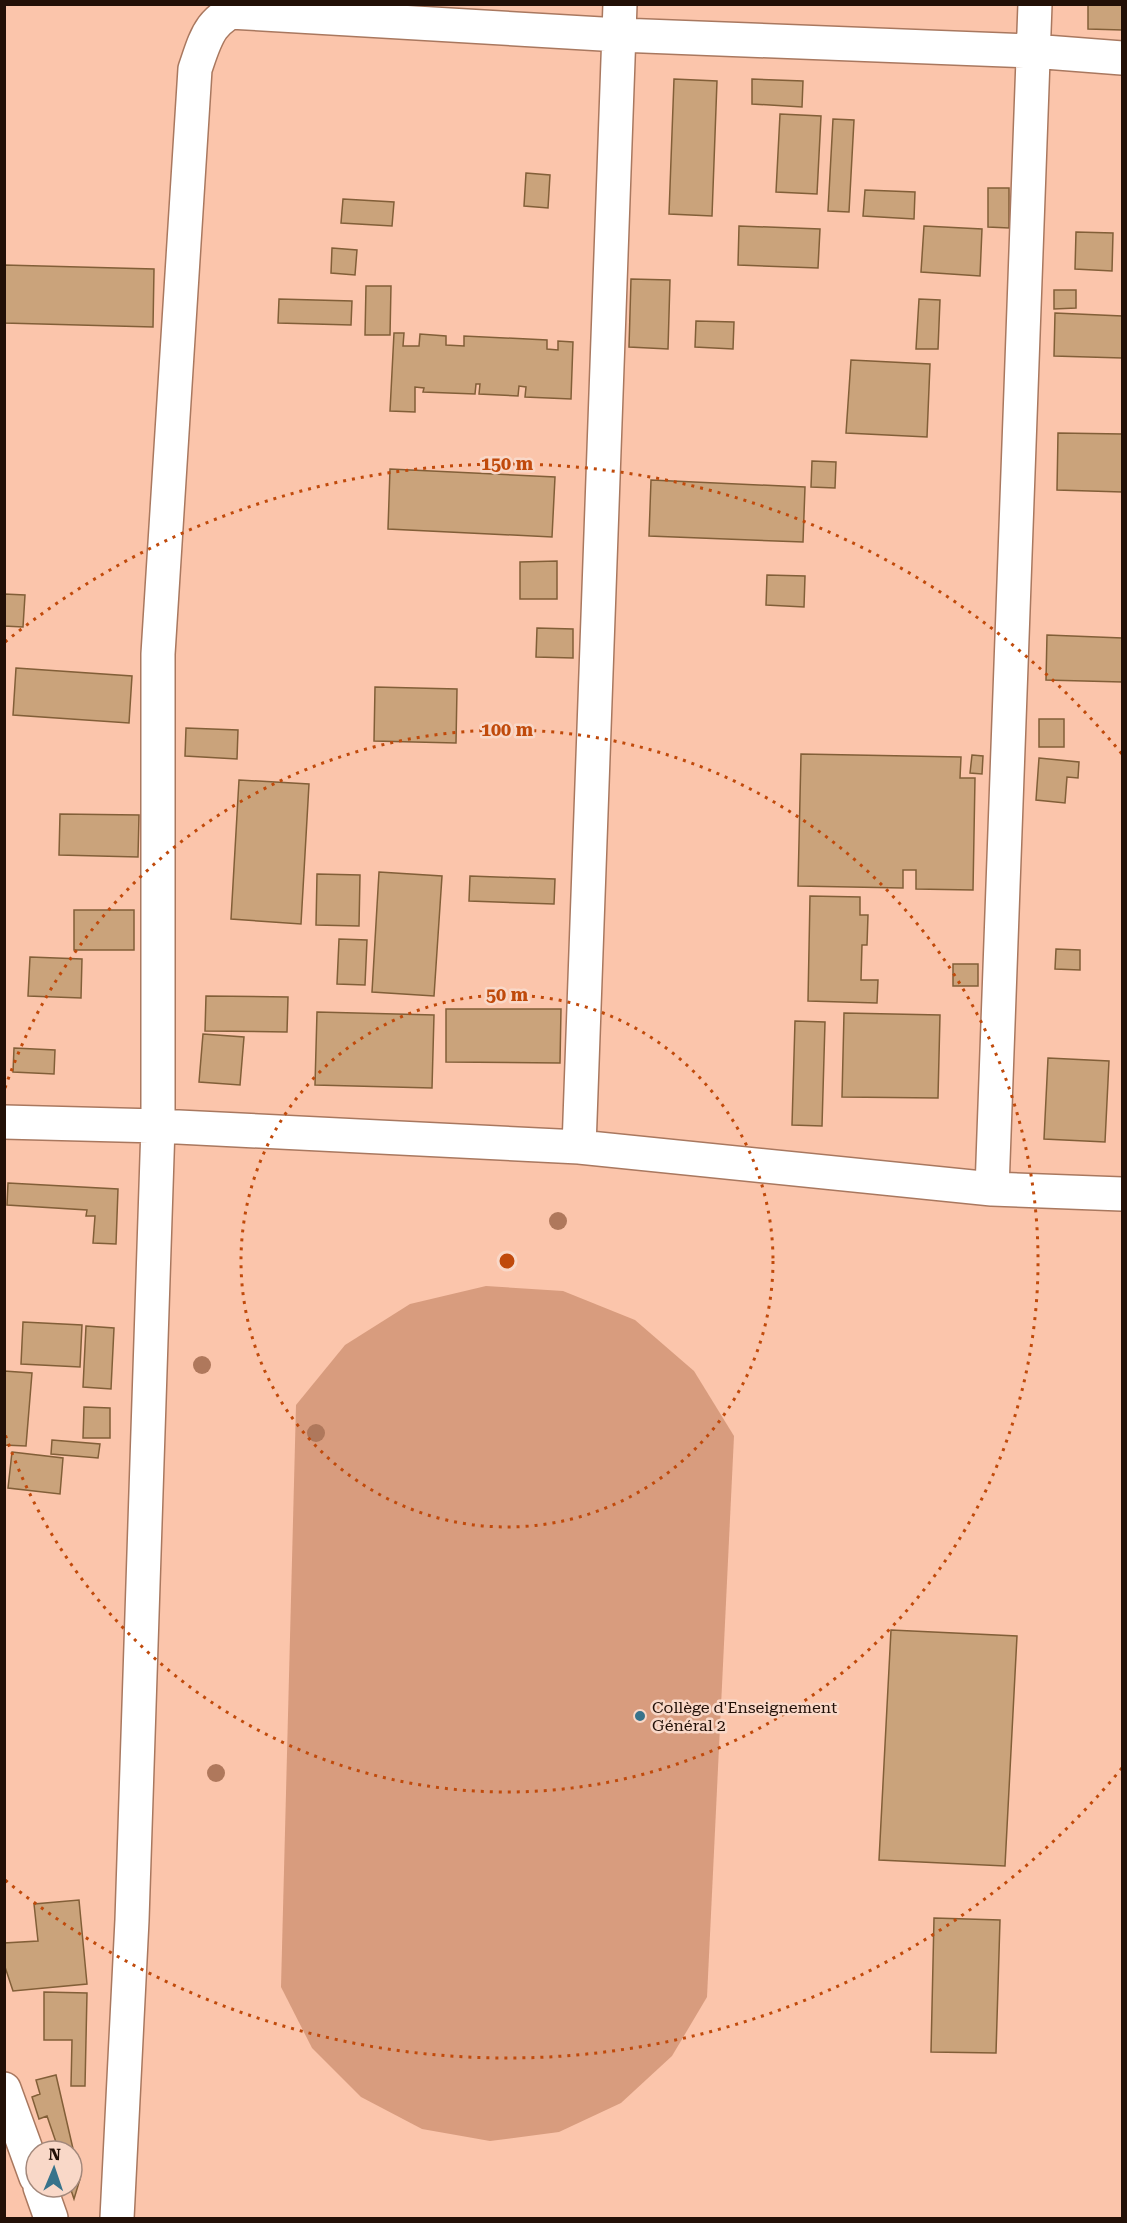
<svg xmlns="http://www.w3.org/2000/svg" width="1127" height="2223" viewBox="0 0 1127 2223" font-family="'Roboto Serif',serif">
	<rect width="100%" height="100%" fill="#fbc5ab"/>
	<path fill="#d89c7e" d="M486,1286L563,1291L635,1320L694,1371L734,1436L707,1997L672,2056L621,2103L559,2132L490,2141L422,2129L361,2097L312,2048L281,1987L296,1405L345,1345L410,1304Z"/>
	<path fill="#caa37b" stroke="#825f38" stroke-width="1.5" d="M1088,4H1122V30L1088,29Z
		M674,79L717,81L712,216L669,214Z
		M752,79L803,81L802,107L752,104Z
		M780,114L821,116L817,194L776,192Z
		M833,119L854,120L849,212L828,211Z
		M526,173L550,175L548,208L524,206Z
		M988,188H1009V228L988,227Z
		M865,190L915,192L914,219L863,216Z
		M343,199L394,202L392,226L341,223Z
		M739,226L820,229L818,268L738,265Z
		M924,226L982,229L980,276L921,272Z
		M1076,232L1113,233L1112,271L1075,269Z
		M332,248L357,250L355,275L331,273Z
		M4,265L154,269L153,327L4,323Z
		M631,279L670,280L668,349L629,347Z
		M366,286H391L390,335H365Z
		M1054,290H1076V308L1054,309Z
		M279,299L352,301L351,325L278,323Z
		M919,299L940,300L938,349H916Z
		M1055,313L1122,316V358L1054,356Z
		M696,321L734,322L733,349L695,347Z
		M394,333H404L403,346H419L420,334L446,336V345L464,346V336L547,340V349L558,350V341L573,342L571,399L525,397L526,387L519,386L518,396L479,394L480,384H476L475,394L423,392L424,388L415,387V412L390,411Z
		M851,360L930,364L927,437L846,433Z
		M1058,433L1122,434V492L1057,490Z
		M812,461L836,462L835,488L811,487Z
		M390,469L555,477L552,537L388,529Z
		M651,480L805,487L803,542L649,536Z
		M557,561V599H520V562Z
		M767,575L805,576L804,607L766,605Z
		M4,594L25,595L23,627L4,626Z
		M537,628L573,629V658L536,657Z
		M1047,635L1122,638V682L1046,680Z
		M16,668L132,676L129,723L13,715Z
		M375,687L457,689L456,743L374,741Z
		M1039,719H1064V747H1039Z
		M186,728L238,730L237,759L185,756Z
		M801,754L961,757L960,778H975L973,890L916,889V870H903V888L798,886Z
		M972,755L983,756L982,774L970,773Z
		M1039,758L1079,762L1078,778L1067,777L1065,803L1036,800Z
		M239,780L309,784L301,924L231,919Z
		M60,814L139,815L138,857L59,855Z
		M379,872L442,876L434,996L372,992Z
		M317,874L360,875L359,926L316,925Z
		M470,876L555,879L554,904L469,901Z
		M810,896L860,897V915H868L867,945H862L861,980H878L877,1003L808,1001Z
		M74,910H134V950H74Z
		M339,939L367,940L365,985L337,984Z
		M1056,949L1080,950V970L1055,969Z
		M30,957L82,959L81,998L28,996Z
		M953,964H978V986H953Z
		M206,996L288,997L287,1032L205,1031Z
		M446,1009H561L560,1063L446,1062Z
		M317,1012L434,1015L432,1088L315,1085Z
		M844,1013L940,1015L938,1098L842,1097Z
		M795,1021L825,1022L822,1126L792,1125Z
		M203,1034L244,1037L240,1085L199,1082Z
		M14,1048L55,1050L54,1074L13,1072Z
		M1048,1058L1109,1061L1105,1142L1044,1139Z
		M8,1183L118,1189L116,1244L93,1243L95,1216H86L87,1210L7,1205Z
		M23,1322L82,1325L80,1367L21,1364Z
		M86,1326L114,1328L111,1389L83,1387Z
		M4,1371L32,1373L26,1446L4,1445Z
		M84,1407L110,1408V1438H83Z
		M52,1440L100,1444L98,1458L51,1454Z
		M12,1452L63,1458L60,1494L8,1488Z
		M891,1630L1017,1636L1005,1866L879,1860Z
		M79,1900L87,1984L13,1991L4,1964V1943L38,1941L34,1904Z
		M934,1918L1000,1920L996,2053L931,2052Z
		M44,1992L87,1993L85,2086H71L72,2040H44Z
		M56,2075L80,2179L74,2199L70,2187H72V2151H59L47,2116L39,2119L32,2097L40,2094L36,2080Z"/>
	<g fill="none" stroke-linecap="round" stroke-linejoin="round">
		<defs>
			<path id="street" d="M229,12L619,35L1032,51L1122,58
				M4,1122L158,1126L579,1147L992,1189L1122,1194
				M579,1147L620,4
				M992,1189L1035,4
				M4,2089L36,2177
				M40,2187L51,2218
				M117,2218L132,1920L158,1126V654L195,69C207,34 209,21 245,4"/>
		</defs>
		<use href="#street" stroke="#a9785f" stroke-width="36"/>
		<use href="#street" stroke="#fff" stroke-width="33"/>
	</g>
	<g fill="#af785c">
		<circle cx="558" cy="1221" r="9"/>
		<circle cx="202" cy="1365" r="9"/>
		<circle cx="316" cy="1433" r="9"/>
		<circle cx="216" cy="1773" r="9"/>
	</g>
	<g fill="none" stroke="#c04a0b" stroke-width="3" stroke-dasharray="3 6">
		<circle cx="507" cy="1261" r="266"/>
		<path d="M5 1088A531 531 0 1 1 5 1434"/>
		<path d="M1122 1768A797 797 0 0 1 5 1880M5 642A797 797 0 0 1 1122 754"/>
	</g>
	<circle fill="#38738b" stroke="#f9d8c8" stroke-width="2" cx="640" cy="1716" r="6"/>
	<g text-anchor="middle" stroke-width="5" stroke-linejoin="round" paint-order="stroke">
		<g font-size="16" fill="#221007" stroke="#f9d8c8" text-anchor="start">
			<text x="652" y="1713">Collège d'Enseignement<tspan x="652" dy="18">Général 2</tspan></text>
		</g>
	</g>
	<circle cx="507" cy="1261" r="9" fill="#c04a0b" stroke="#f9d8c8" stroke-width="3"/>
	<g font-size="18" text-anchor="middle" font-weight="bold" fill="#c04a0b" stroke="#f9d8c8" stroke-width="5" stroke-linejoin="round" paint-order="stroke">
		<text x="507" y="470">150 m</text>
		<text x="507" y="736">100 m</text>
		<text x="507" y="1001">50 m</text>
	</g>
	<rect width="1127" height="2223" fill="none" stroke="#221007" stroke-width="12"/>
	<g transform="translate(54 2169) rotate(2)"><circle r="28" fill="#f9d8c8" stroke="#a3887b" stroke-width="1.5"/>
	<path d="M0-4.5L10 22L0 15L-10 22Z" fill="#38738b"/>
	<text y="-9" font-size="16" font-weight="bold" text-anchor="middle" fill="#221007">N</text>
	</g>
</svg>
